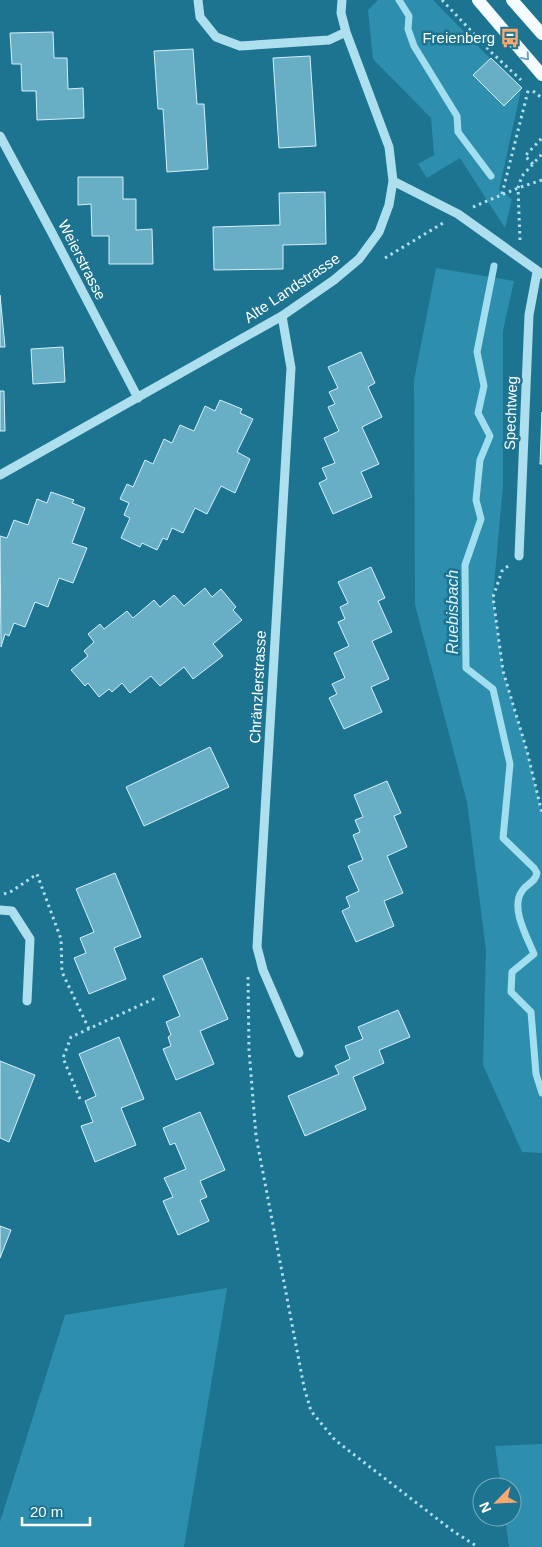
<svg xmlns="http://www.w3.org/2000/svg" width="542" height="1547" viewBox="0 0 542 1547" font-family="Helvetica,sans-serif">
	<rect width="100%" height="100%" fill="#1d7491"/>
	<path fill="#2e8ead" d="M378,0H433L521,90L499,190L512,199L505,228L460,158L427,178L418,164L434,155L431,118L373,59L368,10Z
		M436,268L514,281L503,331V485L493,597L503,671L527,751L542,813V1153L522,1152L483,1065L486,950L467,802L415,605L414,380Z
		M227,1288L184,1547H0V1522L65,1315Z
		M542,1444V1547H509L505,1517H512V1487H501L495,1446Z"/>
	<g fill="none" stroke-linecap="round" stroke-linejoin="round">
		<path stroke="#a1deef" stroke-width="7" d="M399,0L409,16L408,29L414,46L457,116L458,132L491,176
			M494,266L477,352L484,386L478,413L490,436L480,460L476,500L481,519L465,565L466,668L493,689L510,764L503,838L534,868L537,873C535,883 527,883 522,891C510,908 527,937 534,954L512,972L511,992L531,1012L536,1074L542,1093"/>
	</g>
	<path fill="#68aec5" stroke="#d4f1fa" d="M53,32L54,58H67L68,89L83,88L84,118L37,120L36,91H22L21,64H12L10,33Z
		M193,49L197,104H204L208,169L167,172L163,109H158L154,51Z
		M310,56L316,146L279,148L273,58Z
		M491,58L522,88L504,106L473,75Z
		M78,177H123V199H136V230L152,229L153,264H109V236H92L91,204L78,205Z
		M325,192L326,244L283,245V269L214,270L213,227L280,225L279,193Z
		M0,295L5,347H0Z
		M63,347L65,382L33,384L31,349Z
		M361,352L375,383L368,387L382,417L362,427L379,464L361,472L372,497L333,514L319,483L327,479L322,468L335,463L324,438L339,431L328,407L335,404L329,392L338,388L328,367Z
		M0,391H4L5,431H0Z
		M220,400L242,409L240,413L253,419L237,452L250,459L235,493L221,486L207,514L195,508L183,533L172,528L167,540L163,538L157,550L142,543L140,547L121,538L130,518L124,515L129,503L120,499L127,484L133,487L145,460L153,464L164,439L172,443L180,425L194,431L205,406L215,411Z
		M542,412V464H540Z
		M51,492L74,500L72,503L85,508L72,543L87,548L73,583L59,578L48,607L35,602L25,627L14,623L9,636L5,634L1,647L0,536L7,538L14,520L28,525L37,499L47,503Z
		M371,567L385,598L378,601L392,632L372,641L389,679L371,687L382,712L344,729L329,698L337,694L332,684L345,678L334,653L349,646L338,622L345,619L340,607L348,603L338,582Z
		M205,588L212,597L221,589L236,607L233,610L242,620L213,644L223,656L193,679L184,667L160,686L151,676L130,693L122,683L112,692L109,689L99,697L88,683L85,686L71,670L88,656L84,651L94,642L88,634L100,624L104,629L127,611L133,618L154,600L160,607L174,595L184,606Z
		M210,747L229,787L144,826L126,787Z
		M387,781L401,813L394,816L407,847L387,856L403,893L384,901L394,926L356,942L342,911L350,907L346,897L359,891L348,866L363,860L353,835L360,832L355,820L363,817L354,795Z
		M115,873L141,937L114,948L126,979L89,994L74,958L86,953L80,938L94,932L76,889Z
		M202,958L228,1019L200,1031L214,1064L176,1080L163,1049L171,1046L168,1037L171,1035L166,1022L180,1016L163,976Z
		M398,1010L410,1037L379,1050L384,1063L353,1077L366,1109L305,1136L288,1096L339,1074L335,1066L350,1059L345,1046L363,1039L358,1027Z
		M119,1037L144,1099L121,1108L136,1145L95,1162L81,1126L93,1122L85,1101L96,1096L79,1054Z
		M0,1061L35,1075L9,1142L0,1138Z
		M200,1112L225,1170L200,1181L207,1197L200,1200L209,1221L178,1235L163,1201L173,1197L164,1178L186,1169L175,1143L170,1145L163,1128Z
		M0,1226L11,1230L0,1258Z"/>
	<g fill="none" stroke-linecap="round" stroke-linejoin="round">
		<path stroke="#aedfee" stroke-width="3" stroke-dasharray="2.5 4" stroke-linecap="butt" d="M442,0L491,52L521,80
			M533,91L542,98
			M533,164L525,156L542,138
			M502,194L529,87
			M473,207L518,188L542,180
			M520,240L518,188L522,176L542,154
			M385,258L443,223
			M508,566L502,571L493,597L503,671L527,751L542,813
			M4,894L12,891L37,874L61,939L62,972L89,1029
			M248,977L249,1050L256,1136L304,1387L311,1411L335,1440L453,1531L478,1547
			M80,1099L63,1058L71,1037L158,997"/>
		<path stroke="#aedfee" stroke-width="9" d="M198,0L200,17L216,37L240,46L329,40L346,32
			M0,136L52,233L138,398
			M393,181L458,214L542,274
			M282,316L291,368L257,947L263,970L299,1053
			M0,475L282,316L334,280L359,259L379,232L389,205L393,181L389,147L346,32L341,13L342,0
			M519,556L529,315L537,272
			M0,910L12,911L30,939L27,1001"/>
		<path stroke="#f5fcff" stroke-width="12" d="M478,0L542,75
			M512,0L542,34"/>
	</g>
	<defs><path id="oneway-chevron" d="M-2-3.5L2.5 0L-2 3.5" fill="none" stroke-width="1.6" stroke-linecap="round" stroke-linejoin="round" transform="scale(1.25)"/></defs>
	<use stroke="#69a4b8" href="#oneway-chevron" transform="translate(526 57) rotate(49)"/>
	<defs>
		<symbol id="bus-bare" viewBox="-9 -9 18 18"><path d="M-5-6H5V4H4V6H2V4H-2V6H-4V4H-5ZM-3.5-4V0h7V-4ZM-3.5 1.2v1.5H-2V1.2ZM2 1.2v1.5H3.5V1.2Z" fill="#fda66d" stroke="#1d7491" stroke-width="2.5" paint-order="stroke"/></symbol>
	</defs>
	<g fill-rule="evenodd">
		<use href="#bus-bare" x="496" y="24" width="28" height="28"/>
	</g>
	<g text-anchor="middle" stroke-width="5" stroke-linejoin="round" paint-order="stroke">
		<g font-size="15" fill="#fff" stroke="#1d7491" text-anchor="end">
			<text x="495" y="43">Freienberg</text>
		</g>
		<g font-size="15" fill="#fff" stroke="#1d7491">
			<text transform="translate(82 260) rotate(63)" y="5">Weierstrasse</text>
			<text transform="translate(292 288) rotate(-34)" y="5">Alte Landstrasse</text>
			<text transform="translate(511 413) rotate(-88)" y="5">Spechtweg</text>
			<text transform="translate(258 687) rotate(-87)" y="5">Chränzlerstrasse</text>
		</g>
		<g font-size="16" font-style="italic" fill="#d9f2fa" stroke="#1d7491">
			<text transform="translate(452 612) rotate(-90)" y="6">Ruebisbach</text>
		</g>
	</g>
	<g transform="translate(497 1502) rotate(246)"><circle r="24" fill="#1d7491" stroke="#77acbd"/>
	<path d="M0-4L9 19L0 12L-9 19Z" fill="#fda66d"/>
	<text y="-8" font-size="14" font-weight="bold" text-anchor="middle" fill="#ffffff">N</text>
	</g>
	<path d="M22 1517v8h68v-8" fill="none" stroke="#ffffff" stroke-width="2.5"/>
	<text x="30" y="1517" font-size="15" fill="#ffffff" stroke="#1d7491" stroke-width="4" paint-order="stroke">20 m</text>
</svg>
